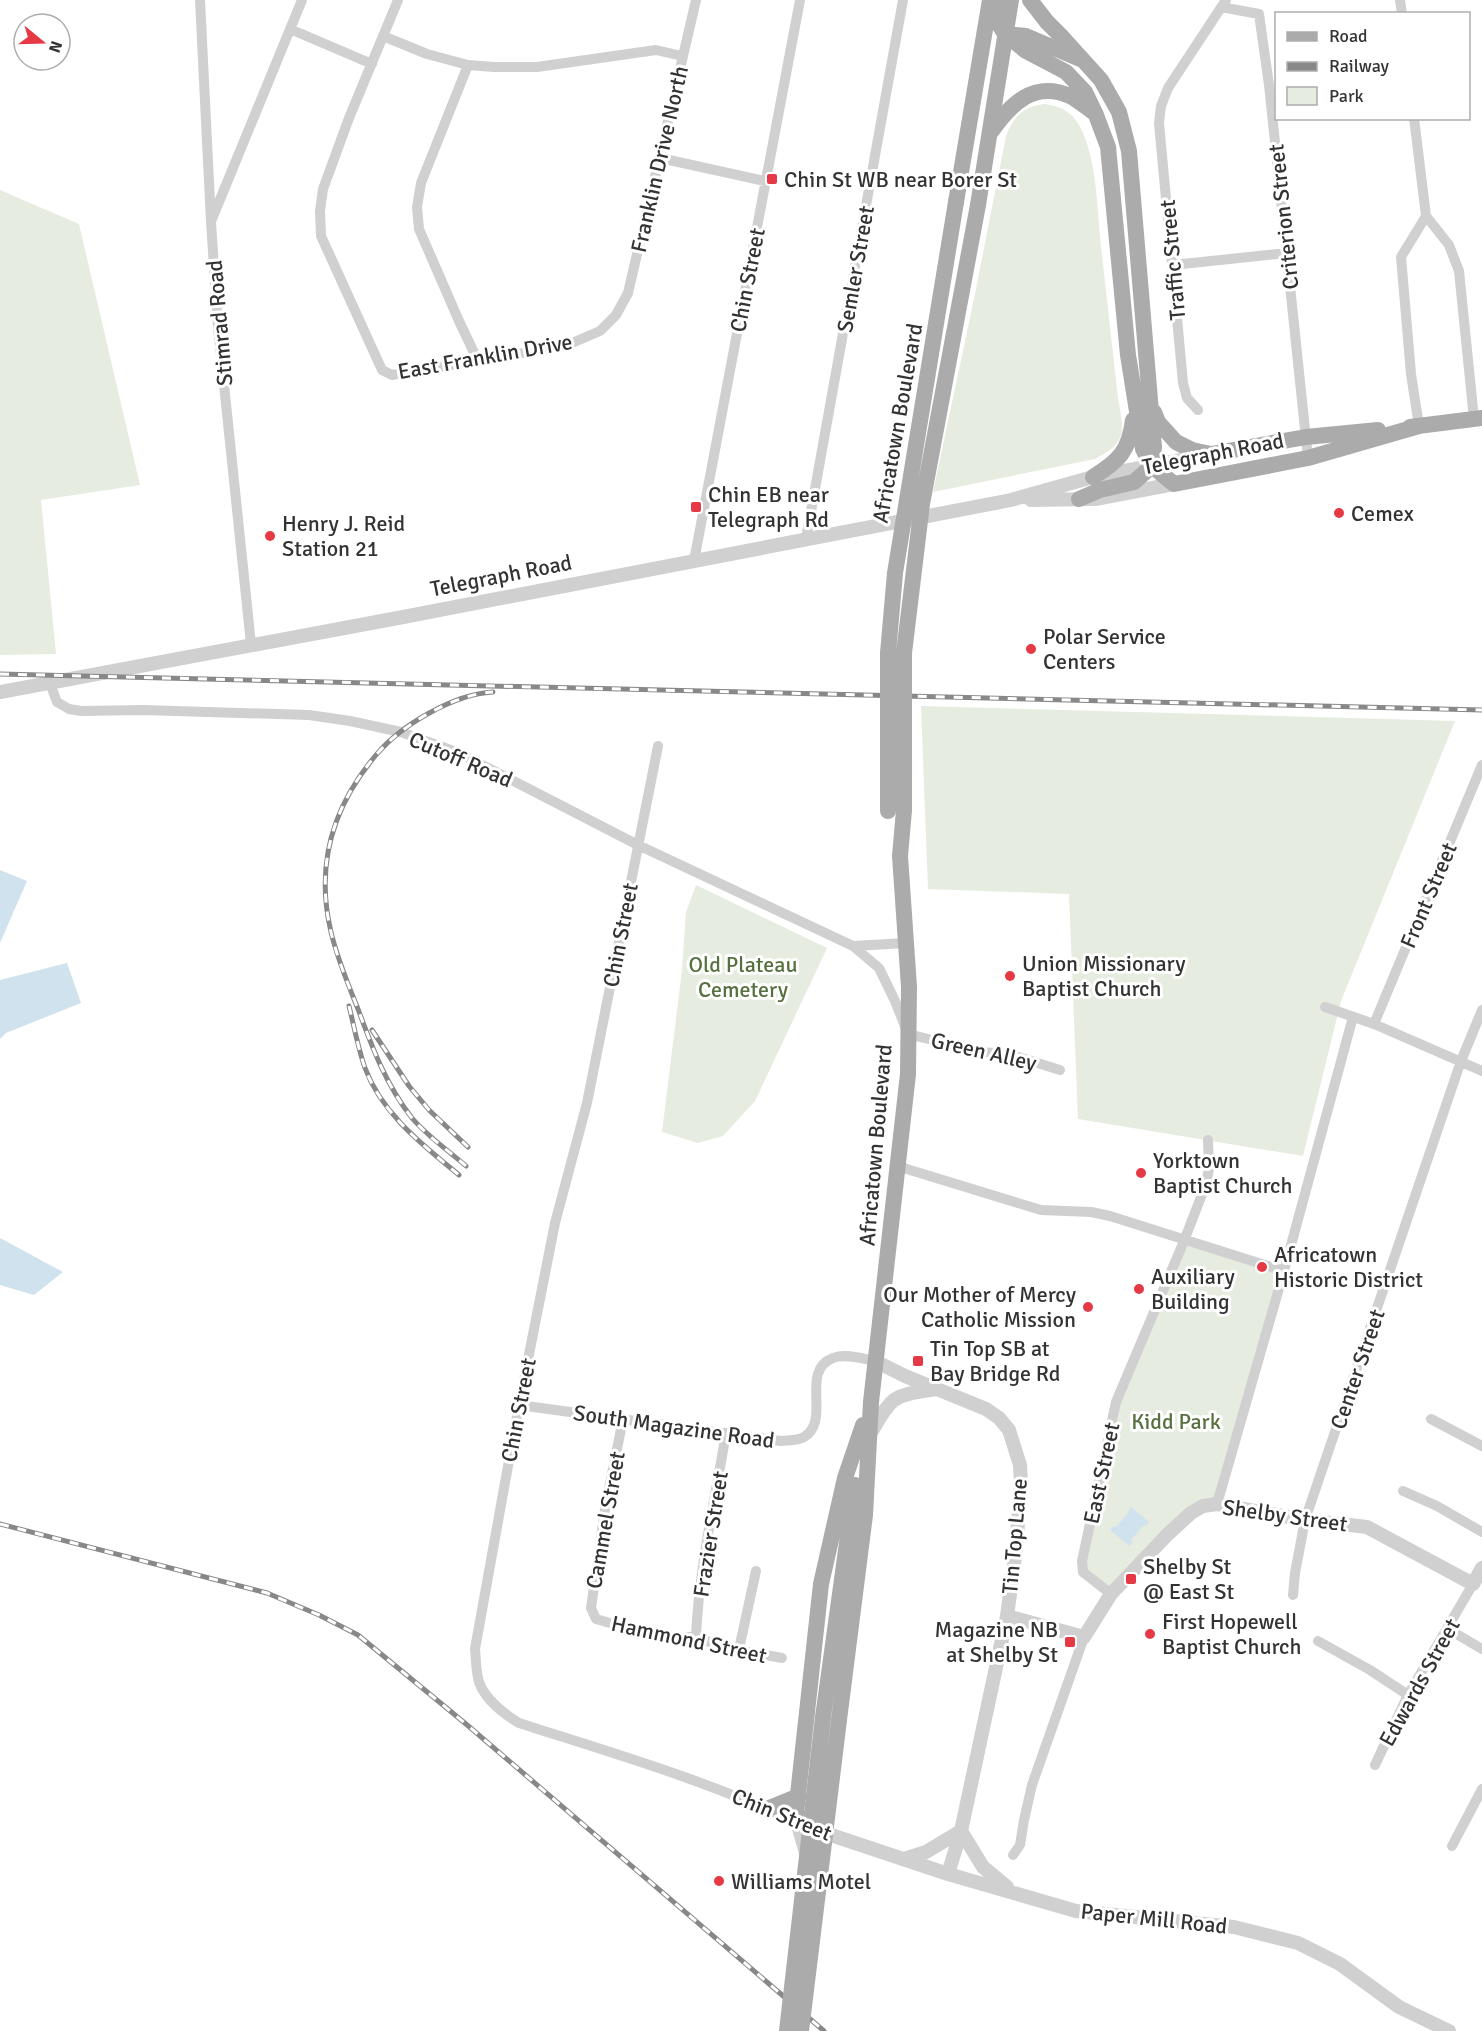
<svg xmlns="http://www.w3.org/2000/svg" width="1482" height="2031" viewBox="0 0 1482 2031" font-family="Signika,sans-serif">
	<rect width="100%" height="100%" fill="#fff"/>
	<path fill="#e6ecdf" d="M1045,104C1060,106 1071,111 1079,125C1096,155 1097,203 1100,237C1106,291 1112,344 1118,398C1124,431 1128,442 1095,459L933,492L974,299L1006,136C1013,117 1024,106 1045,104Z
		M0,190L79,224L140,485L41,500L56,654L0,655Z
		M921,706L1455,721L1341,1001L1303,1156L1078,1119L1069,894L928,889Z
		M696,885L827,948L755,1101L723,1136L698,1143L662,1132L682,970L686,912Z
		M1184,1241L1284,1271L1217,1504L1203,1506L1111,1594L1083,1572L1116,1402Z"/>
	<path fill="#cfe2ee" d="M0,870L27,881L0,943Z
		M67,963L81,1003L6,1033L0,1039V980Z
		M0,1238L63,1272L34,1295L0,1285Z
		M1131,1507L1149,1522L1146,1526L1144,1525L1131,1540L1133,1542L1129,1546L1110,1530L1114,1526L1116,1527L1129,1512L1128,1511Z"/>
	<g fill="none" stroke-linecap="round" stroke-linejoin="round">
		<path stroke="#d0d0d0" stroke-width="10" d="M200,0L211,222L218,327L251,644
			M398,0L349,118L323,189L320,211L321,236L382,370L392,375L565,346L600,331L616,315L628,293L696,0
			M1400,0L1402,14
			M1221,7L1259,14L1269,85L1308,458
			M290,29L372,64
			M383,36L427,54L468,65L494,67H537L656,50L682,56
			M468,65L421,183L417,207L419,229L459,321L478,361
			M1414,118L1426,216
			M660,158L765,181
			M1426,216L1449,245L1459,271L1474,419
			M212,219L302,0
			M1173,265L1287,253
			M1198,410L1187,398L1183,383L1159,123L1161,106L1168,88L1226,0
			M1419,426L1411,374L1401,257L1426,216
			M806,539L903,0
			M694,561L800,0
			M49,681L57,702L69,709L81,711L143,710L309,715L350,721L401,732L459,753L638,845L853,946L879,968L895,1001L908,1034L981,1052L1009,1054L1060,1070
			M658,746L587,1103L555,1223L519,1405L475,1649C476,1659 476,1672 479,1682C485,1699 504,1714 519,1723C612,1753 706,1780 795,1822L804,1853
			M853,946L906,943
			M1325,1007L1374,1024L1482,1071
			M1374,1024L1482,765
			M897,1166L1041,1210L1091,1212L1110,1216L1284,1271
			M519,1405L781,1441C788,1440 798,1441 804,1437C832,1420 799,1371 833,1358C845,1353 864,1359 875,1361
			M623,1419L605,1509L591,1608L596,1619L651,1635L684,1638L696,1636L720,1647L782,1658
			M1431,1419L1482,1446
			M1403,1491L1437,1506L1482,1532
			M1217,1504L1284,1271L1353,1017
			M1111,1594L1083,1572L1082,1561L1116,1402L1184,1241L1206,1184L1209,1169L1208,1140
			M1293,1595L1295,1573L1305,1520L1461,1061L1482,1010
			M1448,1629L1482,1649
			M696,1636C699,1568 715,1500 726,1433
			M1318,1641L1370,1670L1408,1695
			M739,1649L756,1571
			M1375,1765L1408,1695L1473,1584
			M1452,1846L1482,1789
			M1013,1855L1020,1845L1024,1820L1032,1785L1084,1637"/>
		<path stroke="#d0d0d0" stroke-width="14" d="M1031,500L1095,499L1174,484
			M0,692L398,618L1011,500L1093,477L1208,455
			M875,1361L905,1376L986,1409L999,1418L1009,1430L1020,1465L1021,1483L1016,1550L1007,1616L961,1831L948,1874
			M869,1436C876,1425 883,1409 894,1400C905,1392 923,1392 936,1389
			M1007,1616L1084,1637L1111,1594L1168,1534L1191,1513L1203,1506L1217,1504L1305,1520L1367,1527L1473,1584L1482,1568
			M816,1830L948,1874L1076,1911L1234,1927L1298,1943L1340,1964L1399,2007L1449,2031
			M904,1859L926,1852L961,1831L983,1867L1007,1887"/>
		<path stroke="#ababab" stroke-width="16" d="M998,0L1000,26L1005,34L1026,51L1066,72L1085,92L1096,115L1108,147L1128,355L1143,449L1152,466L1174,484L1308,458L1419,426
			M1030,0L1047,22L1063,38L1101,80L1119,112L1129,151L1154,447L1152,466L1134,482L1100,490L1079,499
			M1005,34L1026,36L1080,59
			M991,132C1010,105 1033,80 1070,96C1078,100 1086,107 1093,112
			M956,202L990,0
			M978,205L1011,0
			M1154,412L1158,422L1176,442L1192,450L1211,454L1306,437L1378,430
			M1410,427L1482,418
			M1093,477C1119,461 1129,451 1133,420
			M823,1717L855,1485
			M839,1720L865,1515L871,1402L908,1074L909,987L900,856L904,810
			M767,1809L799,1796
			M795,1822L821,1584L845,1478L863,1425"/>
		<defs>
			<path id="rail" d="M0,674L1482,710
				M349,1006C354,1026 358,1048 365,1068C382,1114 423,1145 459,1175
				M372,1030L409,1086L429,1110L468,1147
				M466,1166C449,1151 427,1136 412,1118C386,1085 372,1047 358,1009C348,984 337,958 331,932C315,865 333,806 376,755C401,725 454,694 493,692
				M0,1524L267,1593L319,1615L358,1635L466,1724L824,2031"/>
		</defs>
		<use href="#rail" stroke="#888" stroke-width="5"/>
		<use href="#rail" stroke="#fff" stroke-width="3" stroke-dasharray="9" stroke-linecap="butt"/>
		<path stroke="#ababab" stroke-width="16" d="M904,810V653L922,504L978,205
			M888,811V653L895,573L956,202
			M787,2031L823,1717
			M801,2031L839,1720"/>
	</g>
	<g fill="#e63946" stroke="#fff" stroke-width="2">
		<rect x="766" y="173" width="12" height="12" rx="3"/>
		<rect x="690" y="501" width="12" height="12" rx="3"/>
		<circle cx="1339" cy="513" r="6"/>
		<circle cx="270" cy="536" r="6"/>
		<circle cx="1031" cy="649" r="6"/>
		<circle cx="1010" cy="976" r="6"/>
		<circle cx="1141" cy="1173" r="6"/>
		<circle cx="1262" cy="1267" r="6"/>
		<circle cx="1139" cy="1289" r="6"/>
		<circle cx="1088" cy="1307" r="6"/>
		<rect x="912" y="1355" width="12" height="12" rx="3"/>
		<rect x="1125" y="1573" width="12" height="12" rx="3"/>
		<circle cx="1150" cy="1634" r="6"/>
		<rect x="1064" y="1636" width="12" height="12" rx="3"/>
		<circle cx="719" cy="1881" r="6"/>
	</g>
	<g text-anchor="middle" stroke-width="6" stroke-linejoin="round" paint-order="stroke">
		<g font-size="22" fill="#333" stroke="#fff">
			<text transform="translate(659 159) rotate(-77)" y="8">Franklin Drive North</text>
			<text transform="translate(1283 217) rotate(-96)" y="8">Criterion Street</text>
			<text transform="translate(1172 260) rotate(-95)" y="8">Traffic Street</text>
			<text transform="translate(855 269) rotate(-80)" y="8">Semler Street</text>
			<text transform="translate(747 280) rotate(-79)" y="8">Chin Street</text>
			<text transform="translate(219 323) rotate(-95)" y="8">Stimrad Road</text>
			<text transform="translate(485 356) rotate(-10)" y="8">East Franklin Drive</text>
			<text transform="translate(897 423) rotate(-80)" y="8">Africatown Boulevard</text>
			<text transform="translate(1213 453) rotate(-11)" y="8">Telegraph Road</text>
			<text transform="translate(501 575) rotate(-11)" y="8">Telegraph Road</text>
			<text transform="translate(461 759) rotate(23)" y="8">Cutoff Road</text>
			<text transform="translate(1428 895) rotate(-67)" y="8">Front Street</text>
			<text transform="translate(620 935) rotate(-79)" y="8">Chin Street</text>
			<text transform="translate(984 1051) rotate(13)" y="8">Green Alley</text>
			<text transform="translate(875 1145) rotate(-85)" y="8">Africatown Boulevard</text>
			<text transform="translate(1357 1369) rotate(-71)" y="8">Center Street</text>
			<text transform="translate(518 1410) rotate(-79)" y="8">Chin Street</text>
			<text transform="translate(674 1426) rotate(8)" y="8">South Magazine Road</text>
			<text transform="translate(1101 1473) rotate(-78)" y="8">East Street</text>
			<text transform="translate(1285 1515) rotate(8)" y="8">Shelby Street</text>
			<text transform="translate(605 1520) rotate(-80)" y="8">Cammel Street</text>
			<text transform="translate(710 1534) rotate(-81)" y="8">Frazier Street</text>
			<text transform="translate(1014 1536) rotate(-85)" y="8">Tin Top Lane</text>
			<text transform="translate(689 1639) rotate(12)" y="8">Hammond Street</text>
			<text transform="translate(1419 1682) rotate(-61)" y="8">Edwards Street</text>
			<text transform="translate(782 1814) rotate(22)" y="8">Chin Street</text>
			<text transform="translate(1154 1918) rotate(6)" y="8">Paper Mill Road</text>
		</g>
		<g font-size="22" fill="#333" stroke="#fff" text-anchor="start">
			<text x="784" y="187">Chin St WB near Borer St</text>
			<text x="708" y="502">Chin EB near<tspan x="708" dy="25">Telegraph Rd</tspan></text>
			<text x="1351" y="521">Cemex</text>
			<text x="282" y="531">Henry J. Reid<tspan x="282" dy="25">Station 21</tspan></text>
			<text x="1043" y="644">Polar Service<tspan x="1043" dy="25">Centers</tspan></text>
			<text x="1022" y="971">Union Missionary<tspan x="1022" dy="25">Baptist Church</tspan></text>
			<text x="1153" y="1168">Yorktown<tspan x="1153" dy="25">Baptist Church</tspan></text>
			<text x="1274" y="1262">Africatown<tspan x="1274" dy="25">Historic District</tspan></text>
			<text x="1151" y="1284">Auxiliary<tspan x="1151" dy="25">Building</tspan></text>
			<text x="1076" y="1302" text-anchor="end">Our Mother of Mercy<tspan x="1076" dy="25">Catholic Mission</tspan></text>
			<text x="930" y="1356">Tin Top SB at<tspan x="930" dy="25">Bay Bridge Rd</tspan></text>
			<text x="1143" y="1574">Shelby St<tspan x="1143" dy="25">@ East St</tspan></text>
			<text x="1162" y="1629">First Hopewell<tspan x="1162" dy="25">Baptist Church</tspan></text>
			<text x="1058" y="1637" text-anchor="end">Magazine NB<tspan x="1058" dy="25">at Shelby St</tspan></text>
			<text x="731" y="1889">Williams Motel</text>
		</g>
		<g font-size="22" fill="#56703f" stroke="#fff">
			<text x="743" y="972">Old Plateau<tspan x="743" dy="25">Cemetery</tspan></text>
			<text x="1176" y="1429">Kidd Park</text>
		</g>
	</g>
	<rect x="1275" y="12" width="195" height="108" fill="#ffffff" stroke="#adadad" stroke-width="1.5"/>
	<rect x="1287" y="32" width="30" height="9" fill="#ababab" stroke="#adadad" stroke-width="1.5"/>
	<text x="1329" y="42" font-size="18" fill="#333333">Road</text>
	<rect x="1287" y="62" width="30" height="9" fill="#888888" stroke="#adadad" stroke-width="1.5"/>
	<text x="1329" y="72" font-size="18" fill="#333333">Railway</text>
	<rect x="1287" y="87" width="30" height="18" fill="#e6ecdf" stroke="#adadad" stroke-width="1.5"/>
	<text x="1329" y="102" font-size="18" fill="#333333">Park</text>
	<g transform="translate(42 42) rotate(109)"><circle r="28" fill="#ffffff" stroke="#adadad" stroke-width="1.5"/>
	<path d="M0-4.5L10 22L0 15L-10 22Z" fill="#e63946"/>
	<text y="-9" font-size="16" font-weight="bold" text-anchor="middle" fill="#333333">N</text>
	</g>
</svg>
